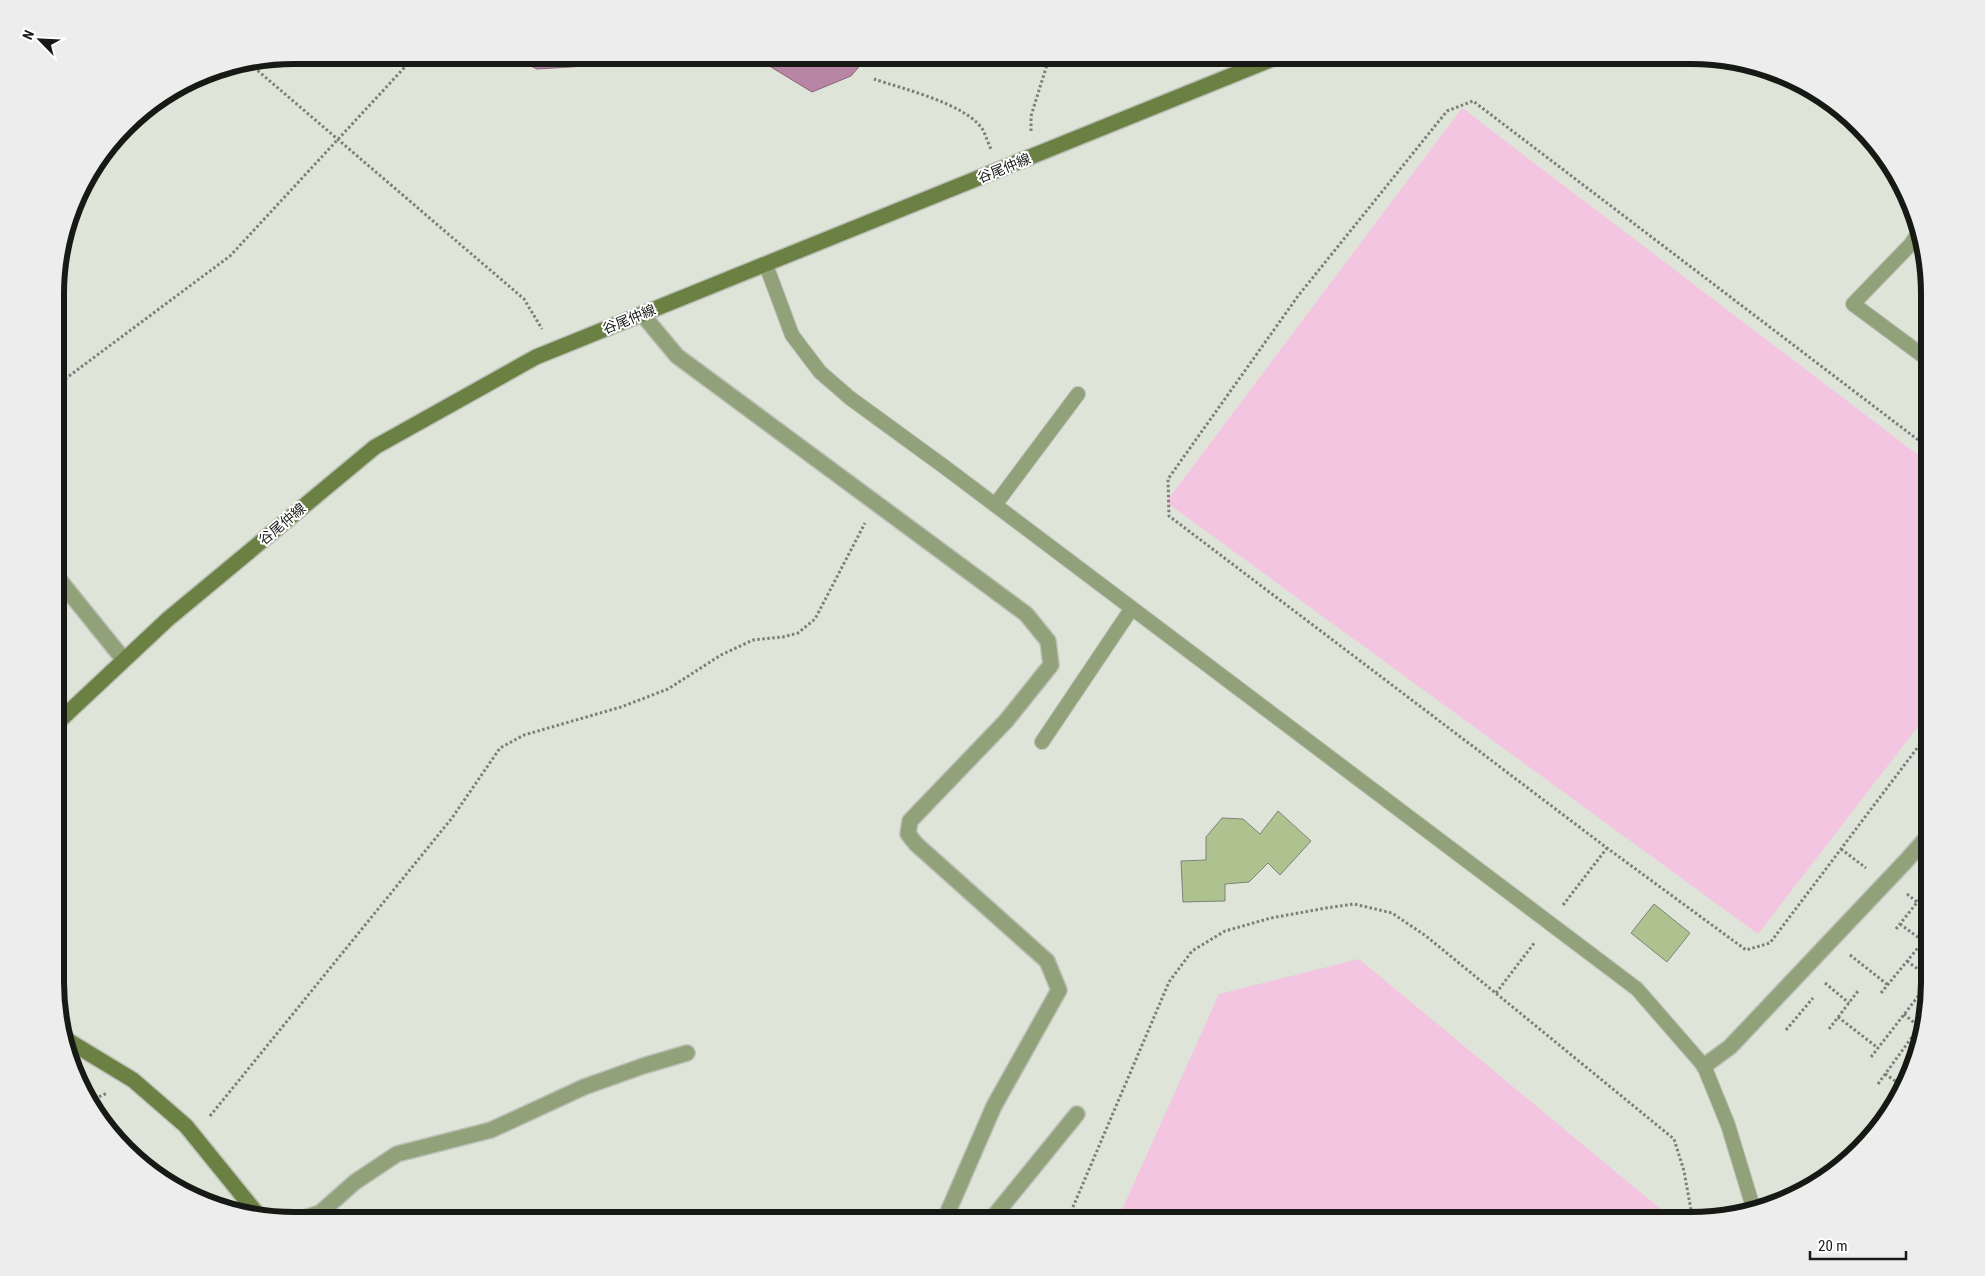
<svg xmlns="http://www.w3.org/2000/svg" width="1985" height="1276" viewBox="0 0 1985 1276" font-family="'Roboto Condensed','Noto Sans JP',sans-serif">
	<rect width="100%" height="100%" fill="#dfe4d9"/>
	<path fill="#f3c5e0" d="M1462,108L1930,464V711L1758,934L1166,502Z
		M1359,959L1663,1211L1669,1221H1117L1219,994Z"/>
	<path fill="#b886a4" stroke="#886579" d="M507,55H869L851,76L812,92L761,61L721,58L537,69Z"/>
	<path fill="#aec28f" stroke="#7e8279" d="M1278,811L1311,841L1280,875L1268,863L1249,882L1225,884V901L1183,902L1181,861L1206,860V837L1222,818L1243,819L1260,834Z
		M1654,904L1690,933L1667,962L1631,933Z"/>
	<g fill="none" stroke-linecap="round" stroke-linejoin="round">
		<defs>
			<path id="lane" d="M1917,235L1911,244L1853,304L1930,361
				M766,265L792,335L820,372L850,398L946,468L1637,989L1704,1066L1728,1125L1753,1207
				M995,505L1078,394
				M1042,742L1132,608"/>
			<path id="street" d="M642,314L677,356L1026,614L1048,641L1051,665L1006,721L910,821L908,834L916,844L1047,961L1059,990L994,1106L944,1221
				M57,577L124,660
				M1704,1066L1730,1047L1905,862L1930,834
				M294,1221L320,1213L355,1182L397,1154L491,1130L584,1087L643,1066L687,1053
				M990,1221L1077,1114"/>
			<path id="secondary" d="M57,723L168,619L375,447L536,357L1282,55
				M67,1040L133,1080L186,1126L259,1216"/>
		</defs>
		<use href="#lane" stroke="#bbbfb6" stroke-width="16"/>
		<use href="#street" stroke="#bbbfb6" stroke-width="18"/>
		<use href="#secondary" stroke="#bbbfb6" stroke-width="18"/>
		<path stroke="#7c7f78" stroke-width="3" stroke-dasharray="2.5 2.5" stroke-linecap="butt" d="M250,64L524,299L542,329
			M874,79C903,89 967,104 983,130C986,136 988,143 991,149
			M1031,131V116L1050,55
			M57,385L230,256L416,55
			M1930,449L1473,101L1447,111L1298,296L1168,479L1169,516L1607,848L1746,950L1770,943L1930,731
			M1841,849L1866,868
			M1907,894L1917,902
			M1563,905L1607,848
			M1900,924L1923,941
			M1896,929L1930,886
			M1850,955L1888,985
			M1907,961L1930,978
			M1825,983L1849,1003
			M1496,993L1535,942
			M1881,993L1930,933
			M1904,1014L1919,1027
			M1838,1017L1878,1048
			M1829,1029L1858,991
			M1786,1030L1813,998
			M1871,1057L1930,981
			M1885,1074L1904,1087
			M1878,1084L1925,1019
			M90,1101L107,1093
			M210,1116L452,818L500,748L524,735L621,707L668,689L721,655L753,640L783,637L798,633L815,619L865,523
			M1067,1221L1169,982L1192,951L1225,931L1271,918L1326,908L1354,904L1392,913L1426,936L1674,1139L1684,1171L1693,1221"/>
		<use href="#lane" stroke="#91a179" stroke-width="14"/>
		<use href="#street" stroke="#91a179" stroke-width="15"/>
		<use href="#secondary" stroke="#6b8144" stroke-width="15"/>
	</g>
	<g text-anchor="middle" stroke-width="4" stroke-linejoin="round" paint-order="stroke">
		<g font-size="14" fill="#171915" stroke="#fff">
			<text transform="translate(1004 168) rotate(-22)" y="5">谷尾仲線</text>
			<text transform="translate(629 319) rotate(-22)" y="5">谷尾仲線</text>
			<text transform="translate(282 524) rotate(-40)" y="5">谷尾仲線</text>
		</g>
	</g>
	<path d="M0 0H1985V1276H0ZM294 64H1691A230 230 0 0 1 1921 294V982A230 230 0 0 1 1691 1212H294A230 230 0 0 1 64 982V294A230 230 0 0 1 294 64Z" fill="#ecedec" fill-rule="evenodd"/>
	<path fill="none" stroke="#171915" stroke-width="6" d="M294 64H1691A230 230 0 0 1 1921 294V982A230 230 0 0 1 1691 1212H294A230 230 0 0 1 64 982V294A230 230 0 0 1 294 64Z"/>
	<g transform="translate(40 40) rotate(294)" stroke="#ffffff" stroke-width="4" paint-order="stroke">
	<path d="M0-4L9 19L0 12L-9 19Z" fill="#171915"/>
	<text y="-8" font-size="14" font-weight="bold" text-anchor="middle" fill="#171915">N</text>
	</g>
	<path d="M1810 1251v8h96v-8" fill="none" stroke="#171915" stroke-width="2.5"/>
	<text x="1818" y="1251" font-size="15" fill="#171915" stroke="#ffffff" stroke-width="4" paint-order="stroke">20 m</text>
</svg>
